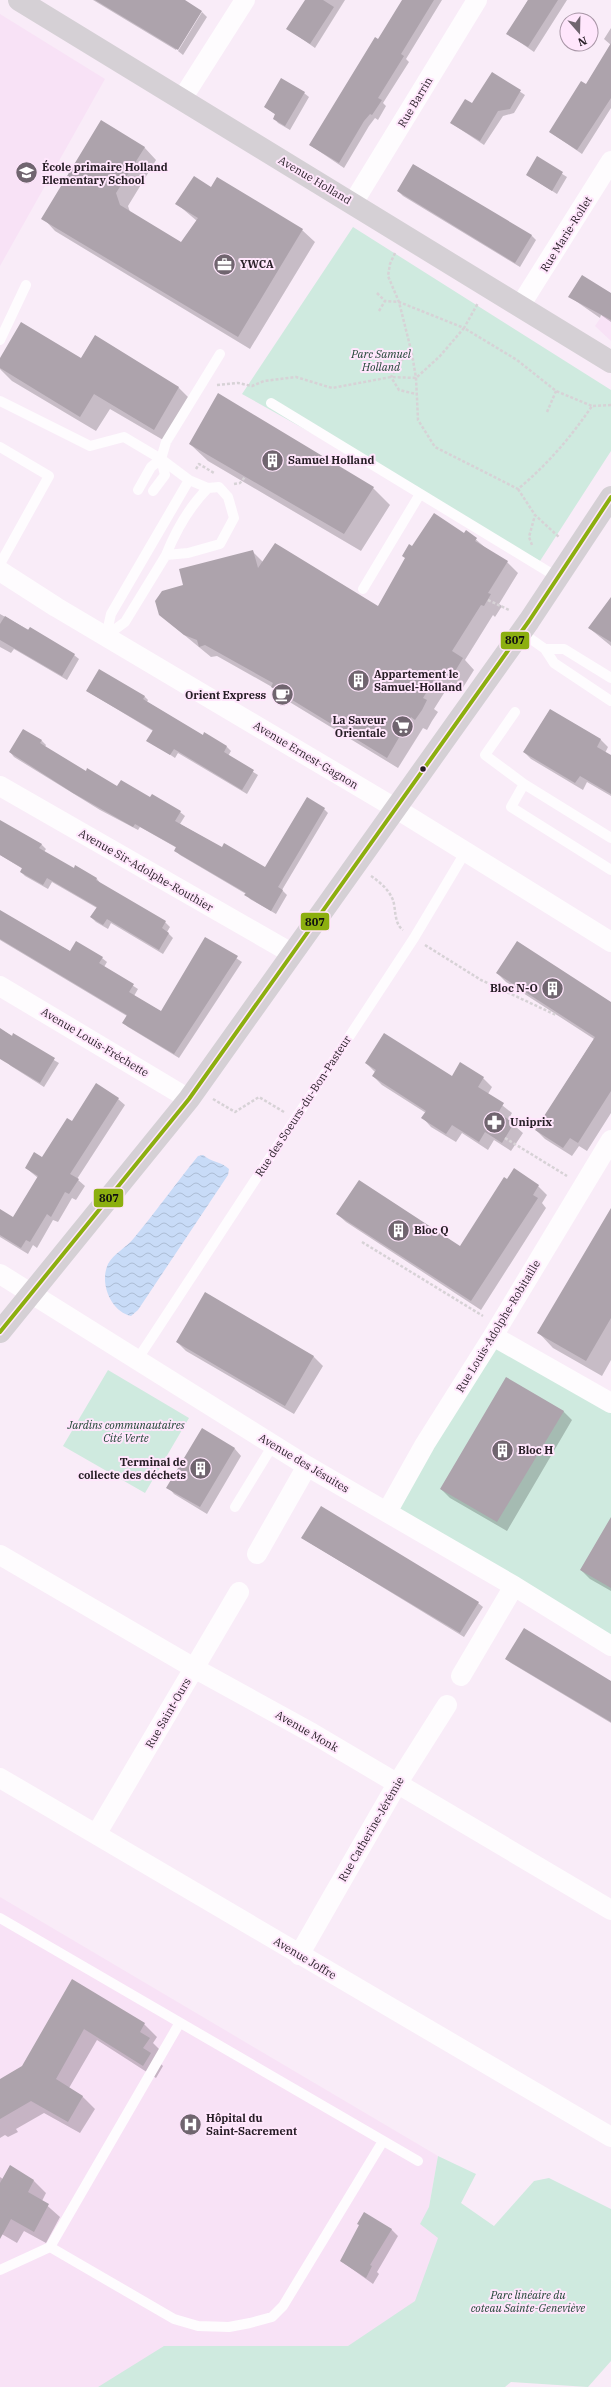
<svg xmlns="http://www.w3.org/2000/svg" width="611" height="2387" viewBox="0 0 611 2387" font-family="'IBM Plex Serif',serif">
	<defs>
		<pattern id="water-waves" width="16" height="10" patternUnits="userSpaceOnUse"><rect width="16" height="10" fill="#c8dbf7"/><path d="M0 5q4-4 8 0t8 0" fill="none" stroke="#acbcd4"/></pattern>
	</defs>
	<rect width="100%" height="100%" fill="#f9ecf8"/>
	<path fill="#f8e2f6" d="M0,14L105,79L0,266Z
		M611,302V341L595,326Z
		M0,1897L438,2156L429,2207L451,2227L400,2345L123,2387H0Z"/>
	<path fill="#cfeadf" d="M353,227L611,390V451L540,561L242,394Z
		M493,1336L611,1405V1646L387,1512Z
		M108,1370L189,1418L145,1493L63,1446Z
		M438,2156L476,2174L461,2203L494,2226L534,2181L549,2178L611,2209V2361L588,2387L511,2382L505,2387H98L164,2346H348L415,2301L438,2238L420,2224L429,2207Z"/>
	<path fill="url(#water-waves)" d="M203,1155C211,1162 222,1162 229,1169L228,1175L138,1310L131,1316C111,1312 99,1283 108,1264C113,1254 127,1247 134,1238C153,1215 171,1190 190,1166L198,1156Z"/>
	<path fill="#0003" d="M93,0H183L201,11L176,50Z
		M306,0H345L315,48L288,29Z
		M404,0H442L406,59L409,62L383,103L386,106L378,120L375,118L369,126L344,168L310,145Z
		M528,0H567L534,52L508,34Z
		M202,12L207,17L183,55L178,51Z
		M611,28V108L582,154L550,132L586,85L611,45L604,39Z
		M492,73L525,95L514,113L503,116L484,145L451,123L472,105Z
		M304,93L309,97L290,130L278,123L274,118L276,115L265,107Z
		M144,147L156,160L128,206L130,212L181,243L197,221L177,204L212,188L302,230L315,242L250,349L55,231L43,218Z
		M537,158L567,177L557,194L527,175Z
		M414,165L532,236L536,240L520,267L403,196L398,191Z
		M611,294V322L601,315L600,318L570,297Z
		M95,336L179,388L194,403L170,444L110,409L96,431L12,381L0,369V360L81,359Z
		M190,444L373,488L390,505L361,551L208,461Z
		M466,531L488,550L507,562L518,573L499,604L502,606L495,617L493,615L465,660L474,670L462,689L451,682L434,709L438,712L432,721L427,730L423,728L398,768L283,698L272,687L217,656L211,657L160,615L185,586L253,552L263,562L378,607L412,547L464,534Z
		M611,599V646L589,628Z
		M0,614L74,655L79,659L67,680L14,649L11,653L0,647Z
		M87,691L144,696L148,700L147,702L203,736L204,734L227,747L231,751L228,756L258,775L247,794L178,753L175,758L148,740L153,731Z
		M550,710L601,740L608,747L605,753L611,757V796L587,782L583,790L531,759L524,752Z
		M23,730L42,741L46,745L45,747L86,772L118,787L151,798L180,812L185,816L180,824L222,848L265,868L324,809L328,813L282,890L287,895L276,914L250,899L246,894L180,855L175,850L177,848L140,827L138,830L100,810L14,757L10,752Z
		M0,821L41,844L46,849L44,852L74,869L75,867L97,879L101,884L165,922L170,927L167,932L173,938L163,954L111,923L108,929L96,922L91,917L97,908L52,882L48,889L25,876L21,872L23,869L0,855Z
		M0,911L71,952L102,958L107,962L104,967L138,989L134,996L162,1012L206,938L242,962L179,1058L128,1027L123,1023L127,1016L0,940Z
		M497,973L611,1003V1113L587,1151L579,1146L572,1156L545,1139L536,1130L594,1039L506,982Z
		M0,1029L59,1063L44,1087L11,1066L0,1056Z
		M366,1063L452,1077L483,1078L492,1087L488,1094L512,1113L508,1120L523,1133L511,1151L494,1140L488,1150L462,1133L456,1142L431,1127L423,1118L426,1113L382,1085L373,1076L375,1072Z
		M118,1099L125,1105L77,1179L85,1186L76,1200L72,1198L58,1222L53,1220L37,1248L33,1245L28,1254L0,1237V1210L13,1218L38,1178L26,1168L42,1158L72,1123Z
		M538,1186L547,1195L542,1203L546,1208L481,1310L346,1222L337,1214L460,1247Z
		M611,1219V1360L602,1376L553,1348L538,1332Z
		M206,1294L314,1357L323,1366L294,1414L186,1351L177,1342Z
		M563,1411L572,1420L507,1531L450,1498L441,1489Z
		M202,1430L235,1449L241,1456L207,1514L174,1494L168,1487Z
		M611,1519V1591L590,1579L581,1570Z
		M302,1538L478,1603L483,1607L464,1637Z
		M506,1659L611,1681V1723L511,1663Z
		M73,1981L144,2024L157,2037L153,2043L161,2051L156,2059L163,2066L156,2078L97,2040L69,2088L82,2096L95,2109L80,2133L44,2113L16,2129L18,2132L8,2137L5,2135L0,2138V2080L23,2067Z
		M10,2166L34,2181L46,2193L42,2201L60,2217L46,2243L24,2231L17,2243L0,2233V2177L3,2179Z
		M391,2229L398,2236L377,2272L379,2274L373,2284L341,2261Z"/>
	<path fill="#ada3ac" d="M95,0H185L202,11L178,50Z
		M305,0H323L334,7L310,44L286,29Z
		M402,0H434L401,54L404,56L378,98L382,100L372,115L370,114L364,121L339,163L309,145L375,37L378,39Z
		M528,0H558L528,47L506,34Z
		M611,43V98L577,150L549,132L581,81L586,84Z
		M492,72L521,90L510,109L498,111L480,141L450,123L465,99L472,103Z
		M281,78L305,92L285,126L273,119L275,114L264,107Z
		M101,120L145,147L116,193L120,205L181,242L198,218L175,204L194,176L211,187L217,177L303,229L238,337L41,219Z
		M537,156L563,172L552,191L526,175Z
		M413,164L532,235L515,263L397,191Z
		M582,275L611,293V320L568,297Z
		M21,322L81,358L95,335L179,387L154,430L94,394L80,417L0,368V358Z
		M218,393L374,487L344,534L189,444Z
		M434,513L464,533L466,530L477,538L475,541L508,561L488,593L491,594L484,606L481,605L452,651L463,658L451,678L439,671L423,698L427,700L422,710L415,720L411,717L387,758L271,687L273,683L205,645L199,647L197,640L184,635L159,615L155,601L162,591L183,585L179,569L253,550L258,568L275,543L378,606L405,558L402,556L409,544L412,546Z
		M611,597V642L588,628Z
		M5,616L28,630L30,627L75,654L62,676L0,640V624Z
		M99,669L145,696L143,699L203,735L204,732L227,746L224,752L254,770L242,790L174,749L170,755L146,741L153,730L86,691Z
		M550,709L601,739L597,747L611,755V794L580,776L575,783L523,752Z
		M23,729L42,740L40,743L86,771L87,768L117,786L121,780L150,797L152,794L181,811L175,821L222,847L224,843L265,867L307,797L325,808L278,887L283,890L271,911L244,895L246,893L174,851L176,847L135,824L133,827L73,793L9,752Z
		M0,820L42,844L39,848L74,868L75,865L97,878L96,880L166,921L162,928L169,933L159,950L107,919L103,925L90,917L97,907L47,878L43,885L20,872L22,868L0,855Z
		M0,910L70,951L76,941L103,957L99,963L134,984L129,992L161,1011L205,937L238,956L174,1054L122,1023L127,1015L0,939Z
		M517,941L611,1002V1091L578,1143L570,1138L563,1148L535,1130L595,1037L496,973Z
		M0,1028L12,1036L13,1033L55,1058L40,1083L0,1059Z
		M384,1033L452,1076L460,1062L484,1077L478,1087L504,1103L498,1113L514,1123L502,1143L485,1132L479,1142L452,1125L446,1134L421,1118L426,1111L372,1076L376,1070L365,1063Z
		M96,1083L119,1098L70,1174L79,1179L69,1194L65,1192L51,1217L47,1214L30,1242L26,1240L21,1248L0,1235V1209L13,1217L38,1176L25,1168L34,1152L42,1157L67,1118L72,1121Z
		M514,1168L539,1185L533,1195L538,1198L471,1301L336,1214L359,1180L460,1246L504,1177L507,1179Z
		M611,1208V1318L586,1361L537,1333Z
		M205,1292L314,1356L285,1406L176,1342Z
		M506,1377L564,1411L497,1522L440,1489Z
		M202,1428L235,1448L200,1507L166,1488Z
		M321,1506L479,1602L460,1633L301,1538Z
		M611,1517V1588L580,1570Z
		M524,1628L611,1681V1722L505,1659Z
		M72,1979L145,2023L140,2032L150,2038L143,2048L151,2053L143,2066L84,2029L56,2079L83,2096L68,2122L31,2101L0,2119V2079L22,2066Z
		M10,2165L34,2180L28,2192L49,2204L34,2232L11,2219L0,2239V2183Z
		M364,2212L392,2229L370,2265L372,2266L366,2278L340,2261L359,2225L357,2224Z"/>
	<g fill="none" stroke-linecap="round" stroke-linejoin="round">
		<path stroke="#d7d2d6" stroke-width="2.5" stroke-dasharray="3 2" stroke-linecap="butt" d="M395,253L390,264L388,276L399,302L412,354L416,378L418,420L435,447L518,489C547,465 571,437 592,406L611,405
			M377,293L385,301
			M379,311L385,301L399,302L464,328L478,303
			M412,354L400,361L391,377L399,390L416,394
			M217,385L238,383L252,386L264,381L296,377L332,388L391,377L416,378L440,356L464,328L517,360L556,391L592,406
			M547,412L556,391
			M196,469L199,464L214,473
			M234,484L240,483L245,477
			M518,489L535,515L560,538
			M532,545L529,537L535,515
			M488,600L509,610
			M371,876C380,882 389,890 393,900C396,909 394,924 403,930
			M425,945L481,980L556,1015
			M213,1099L235,1112L259,1097L284,1112
			M505,1138L567,1176
			M362,1242L483,1316"/>
		<path stroke="#fefcfe" stroke-width="10" d="M0,340L26,285
			M0,401L90,446L124,437L161,459L189,480L111,614L106,636
			M271,403L557,577
			M0,447L49,476L0,564
			M138,490L151,467L161,459L166,442L220,354
			M153,491L165,475L161,459
			M166,555C176,530 189,507 208,488
			M363,589L420,494
			M521,632L545,649L554,663L611,701
			M106,636L125,622L166,555L188,553L220,544L234,518L228,497L219,487L208,488L189,480
			M545,649H564L611,678
			M515,712L485,755L524,784
			M611,838L524,784L511,807L611,870
			M137,1360L414,938L466,851
			M235,1507L273,1445
			M0,1918L418,2161
			M50,2247L174,2319L198,2326L229,2327L250,2323L272,2317L283,2306L383,2141
			M0,2270L50,2247L179,2024"/>
		<path stroke="#fefcfe" stroke-width="20" d="M182,99L245,0
			M353,203L477,0
			M520,306L611,161
			M0,571L56,607L395,808L611,942
			M0,786L293,954
			M0,986L189,1099
			M0,1274L307,1466L514,1586L611,1646
			M493,1336L611,1403
			M387,1512L425,1444L493,1336L611,1140
			M257,1554L307,1466
			M0,1555L194,1668L312,1733L611,1910
			M461,1676L514,1586
			M0,1778L611,2137
			M97,1833L239,1592
			M299,1955L397,1784L447,1705"/>
		<path stroke="#d5d0d5" stroke-width="22" d="M19,0L611,362
			M0,1332L189,1099L529,621L611,497"/>
		<defs>
			<path id="bus-1" d="M0,1332L189,1099L529,621L611,497"/>
		</defs>
		<use href="#bus-1" stroke="#ffe6fc" stroke-width="7"/>
		<use href="#bus-1" stroke="#8caf0f" stroke-width="4"/>
	</g>
	<defs>
		<symbol id="school-disc" viewBox="-11 -11 22 22"><circle r="9.5" fill="#70656f" stroke="#ffe6fc"/><path d="M0-5L7-2L0 1L-7-2ZM-4 1L0 2.5L4 1V4Q0 6-4 4Z" fill="#fff"/></symbol>
		<symbol id="office-disc" viewBox="-11 -11 22 22"><circle r="9.5" fill="#70656f" stroke="#ffe6fc"/><path d="M-6-3h4V-5.5h4V-3h4V5H-6ZM-1-4.5V-3h2v-1.5ZM-6 0V1H6V0Z" fill="#fff"/></symbol>
		<symbol id="building-disc" viewBox="-11 -11 22 22"><circle r="9.5" fill="#70656f" stroke="#ffe6fc"/><path d="M-4-6H4V6H1V3H-1V6H-4ZM-2.5-4.3h1.7v1.8h-1.7ZM.8-4.3h1.7v1.8H.8ZM-2.5-1h1.7V.8h-1.7ZM.8-1h1.7V.8H.8Z" fill="#fff"/></symbol>
		<symbol id="cafe-disc" viewBox="-11 -11 22 22"><circle r="9.5" fill="#70656f" stroke="#ffe6fc"/><path d="M-5.5-4.5H6V0H3Q3 3.5 0 3.5H-2.5Q-5.5 3.5-5.5 0ZM3-3.2v2h1.7v-2ZM-6 4.5H4V6H-6Z" fill="#fff"/></symbol>
		<symbol id="supermarket-disc" viewBox="-11 -11 22 22"><circle r="9.5" fill="#70656f" stroke="#ffe6fc"/><path d="M-6-5.5h2.5l.6 2H6L4.5 2H-2.5L-4.4-4H-6ZM-1.5 3.2a1.3 1.3 0 1 0 .1 0ZM3 3.2a1.3 1.3 0 1 0 .1 0Z" fill="#fff"/></symbol>
		<symbol id="pharmacy-disc" viewBox="-11 -11 22 22"><circle r="9.5" fill="#70656f" stroke="#ffe6fc"/><path d="M-2-6h4v4h4v4h-4v4h-4v-4h-4v-4h4Z" fill="#fff"/></symbol>
		<symbol id="hospital-disc" viewBox="-11 -11 22 22"><circle r="9.5" fill="#70656f" stroke="#ffe6fc"/><path d="M-5-5h3v3.5h4V-5h3V5h-3V1.5h-4V5h-3Z" fill="#fff"/></symbol>
	</defs>
	<g fill-rule="evenodd">
		<use href="#school-disc" x="14" y="160" width="25" height="25"/>
		<use href="#office-disc" x="212" y="252" width="25" height="25"/>
		<use href="#building-disc" x="260" y="448" width="25" height="25"/>
		<use href="#building-disc" x="346" y="668" width="25" height="25"/>
		<use href="#cafe-disc" x="270" y="682" width="25" height="25"/>
		<use href="#supermarket-disc" x="390" y="714" width="25" height="25"/>
		<use href="#building-disc" x="540" y="976" width="25" height="25"/>
		<use href="#pharmacy-disc" x="482" y="1110" width="25" height="25"/>
		<use href="#building-disc" x="386" y="1218" width="25" height="25"/>
		<use href="#building-disc" x="490" y="1438" width="25" height="25"/>
		<use href="#building-disc" x="188" y="1456" width="25" height="25"/>
		<use href="#hospital-disc" x="178" y="2112" width="25" height="25"/>
	</g>
	<circle fill="#261d25" stroke="#ffe6fc" stroke-width="1.5" cx="423" cy="769" r="3.5"/>
	<g text-anchor="middle" stroke-width="4" stroke-linejoin="round" paint-order="stroke">
		<g font-size="11" fill="#261d25" stroke="#ffe6fc">
			<text transform="translate(415 102) rotate(-59)" y="4">Rue Barrin</text>
			<text transform="translate(315 180) rotate(31)" y="4">Avenue Holland</text>
			<text transform="translate(566 234) rotate(-58)" y="4">Rue Marie-Rollet</text>
			<text transform="translate(306 755) rotate(31)" y="4">Avenue Ernest-Gagnon</text>
			<text transform="translate(146 870) rotate(30)" y="4">Avenue Sir-Adolphe-Routhier</text>
			<text transform="translate(95 1042) rotate(31)" y="4">Avenue Louis-Fréchette</text>
			<text transform="translate(303 1106) rotate(-57)" y="4">Rue des Soeurs-du-Bon-Pasteur</text>
			<text transform="translate(498 1326) rotate(-59)" y="4">Rue Louis-Adolphe-Robitaille</text>
			<text transform="translate(304 1463) rotate(31)" y="4">Avenue des Jésuites</text>
			<text transform="translate(168 1713) rotate(-60)" y="4">Rue Saint-Ours</text>
			<text transform="translate(307 1731) rotate(30)" y="4">Avenue Monk</text>
			<text transform="translate(371 1829) rotate(-60)" y="4">Rue Catherine-Jérémie</text>
			<text transform="translate(305 1958) rotate(31)" y="4">Avenue Joffre</text>
		</g>
		<g font-size="11" font-weight="bold" fill="#261d25" stroke="#ffe6fc" text-anchor="start">
			<text x="42" y="171">École primaire Holland<tspan x="42" dy="13">Elementary School</tspan></text>
			<text x="240" y="268">YWCA</text>
			<text x="288" y="464">Samuel Holland</text>
			<text x="374" y="678">Appartement le<tspan x="374" dy="13">Samuel-Holland</tspan></text>
			<text x="266" y="699" text-anchor="end">Orient Express</text>
			<text x="386" y="724" text-anchor="end">La Saveur<tspan x="386" dy="13">Orientale</tspan></text>
			<text x="538" y="992" text-anchor="end">Bloc N-O</text>
			<text x="510" y="1126">Uniprix</text>
			<text x="414" y="1234">Bloc Q</text>
			<text x="518" y="1454">Bloc H</text>
			<text x="186" y="1466" text-anchor="end">Terminal de<tspan x="186" dy="13">collecte des déchets</tspan></text>
			<text x="206" y="2122">Hôpital du<tspan x="206" dy="13">Saint-Sacrement</tspan></text>
		</g>
		<g font-size="11" font-style="italic" fill="#1e4333" stroke="#ffe6fc">
			<text x="381" y="358">Parc Samuel<tspan x="381" dy="13">Holland</tspan></text>
			<text x="126" y="1429">Jardins communautaires<tspan x="126" dy="13">Cité Verte</tspan></text>
			<text x="528" y="2299">Parc linéaire du<tspan x="528" dy="13">coteau Sainte-Geneviève</tspan></text>
		</g>
	</g>
	<g stroke="#ffe6fc" stroke-width="1.5">
		<rect x="500" y="631" width="30" height="19" rx="4" fill="#8caf0f"/>
		<rect x="300" y="912" width="30" height="19" rx="4" fill="#8caf0f"/>
		<rect x="93" y="1188" width="31" height="20" rx="4" fill="#8caf0f"/>
	</g>
	<g font-size="11" text-anchor="middle" font-weight="bold" fill="#111">
		<text x="515" y="644">807</text>
		<text x="315" y="926">807</text>
		<text x="109" y="1202">807</text>
	</g>
	<g transform="translate(579 32) rotate(160)"><circle r="19" fill="#ffe6fc" stroke="#a896a6"/>
	<path d="M0-3L7 15L0 10L-7 15Z" fill="#70656f"/>
	<text y="-6" font-size="11" font-weight="bold" text-anchor="middle" fill="#261d25">N</text>
	</g>
</svg>
